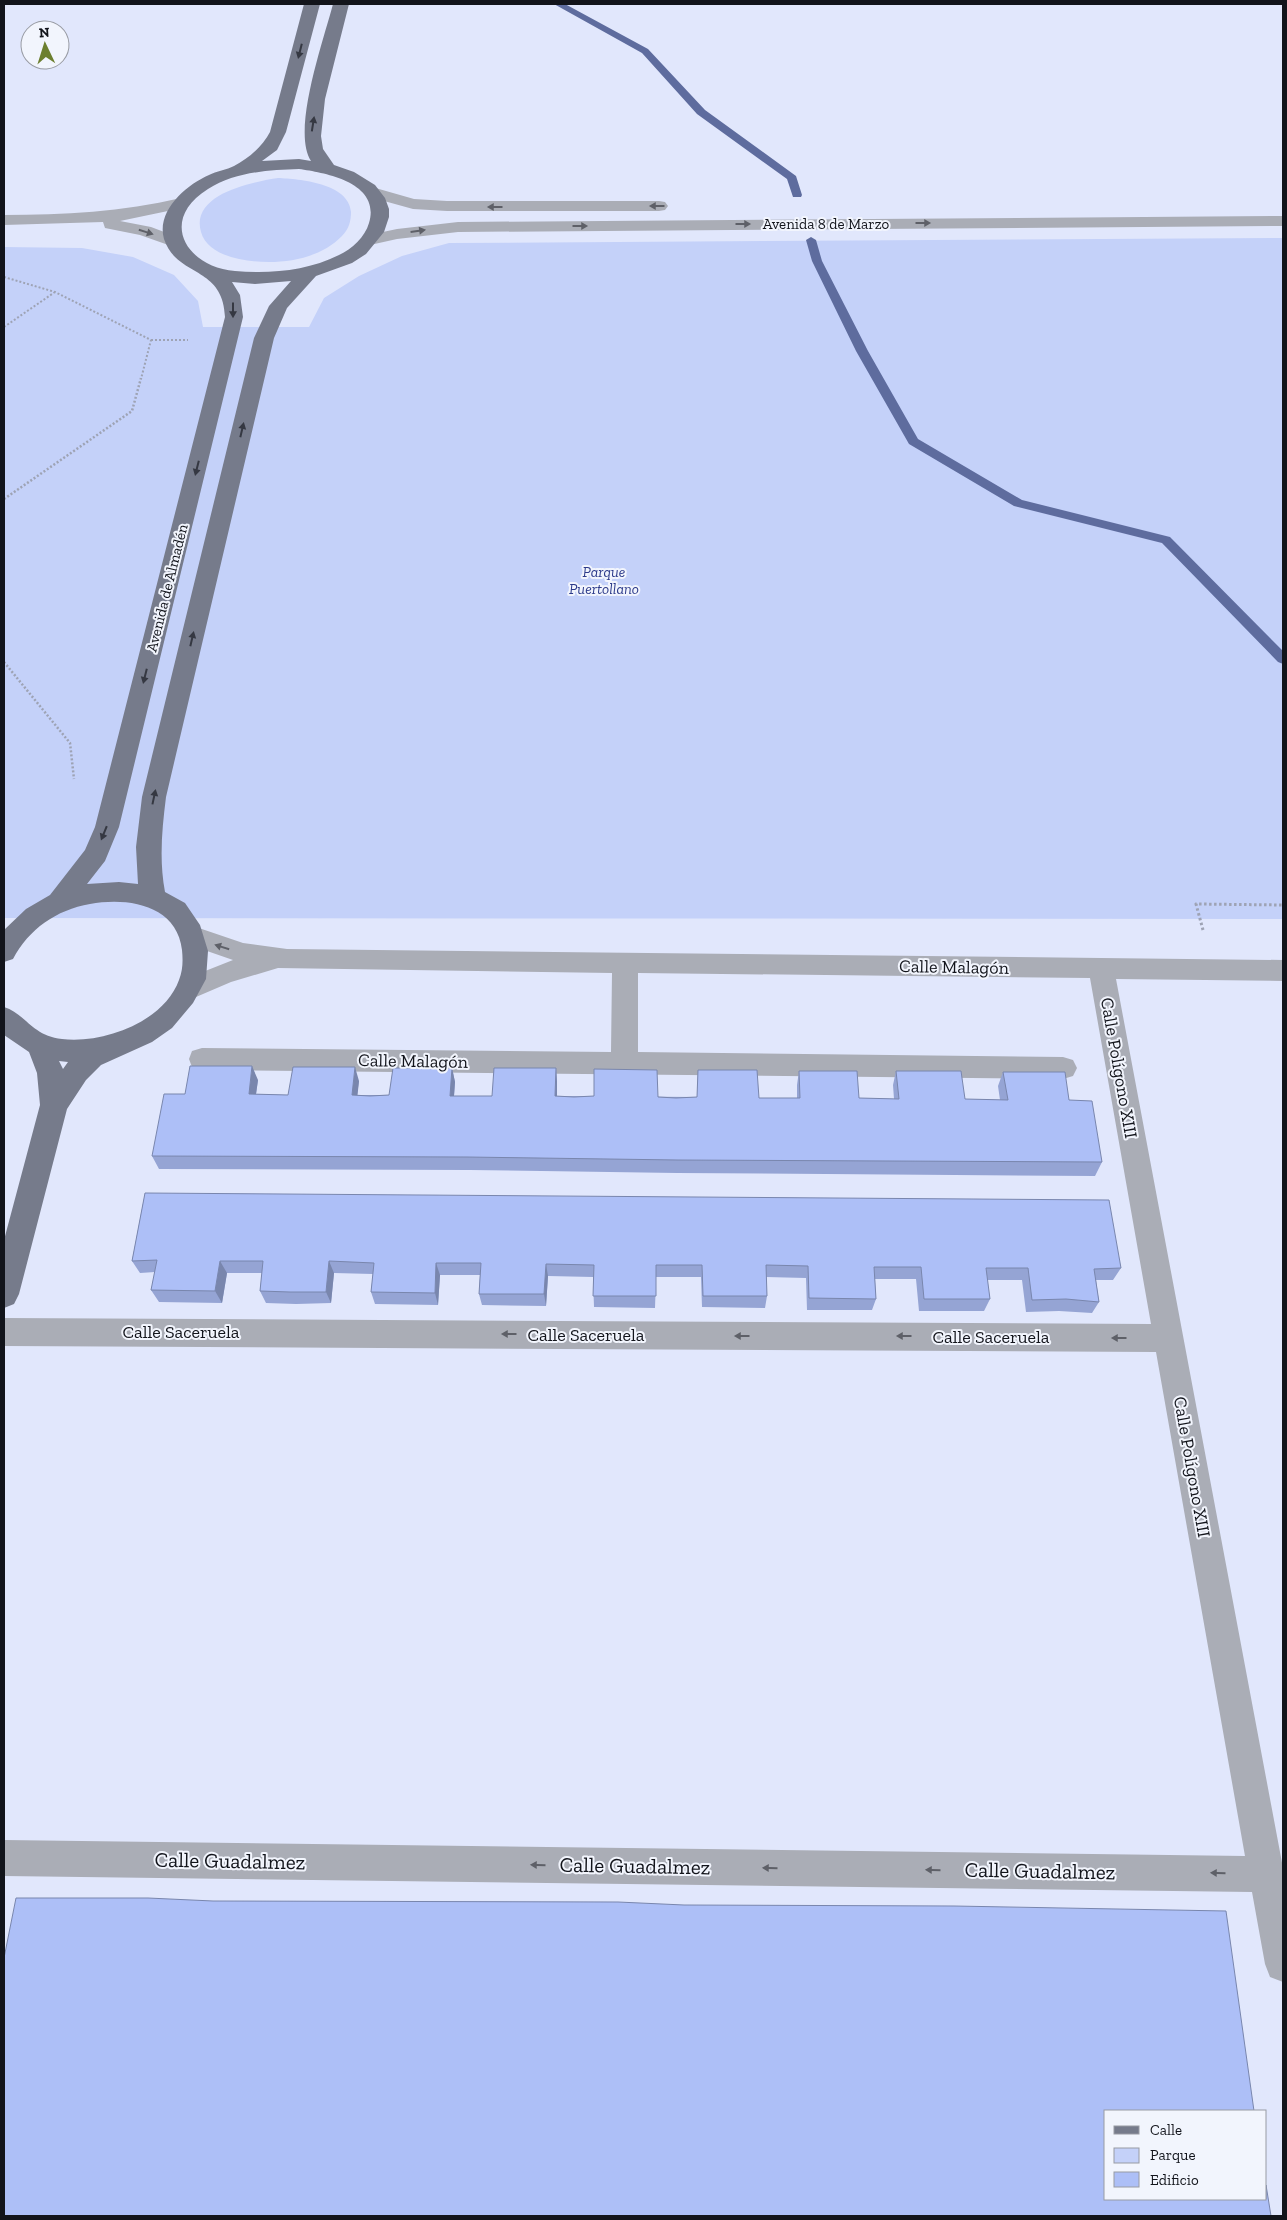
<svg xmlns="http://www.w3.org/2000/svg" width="1287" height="2220" viewBox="0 0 1287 2220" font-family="'Zilla Slab',serif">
	<rect width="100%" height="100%" fill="#e1e7fc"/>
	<path fill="#c4d1f9" d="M278,178C299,179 349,183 351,212C351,221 349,229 342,236C317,262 272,266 239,259C224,256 205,248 201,232C190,194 252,182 278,178Z
		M1283,238V659L1186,561L1283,665V919L4,918V247L82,248L133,257L174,275L198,301L203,327H309L324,298L359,276L402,256L449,243Z"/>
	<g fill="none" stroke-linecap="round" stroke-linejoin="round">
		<path fill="#5e6c9e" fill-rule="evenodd" d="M554,4H565L648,49L705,110L796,176L802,195L801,197H793L787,179L697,114L642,53Z
			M811,237L816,240L822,261L868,351L918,439L1022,500L1170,537L1283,651V664L1278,662L1162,543L1014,506L909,444L856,351L812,261L806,240Z"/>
		<path stroke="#9ea3b4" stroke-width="2" stroke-dasharray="2 2" stroke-linecap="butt" d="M4,277L55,292L151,340L141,379
			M4,327L55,292
			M151,340H188"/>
		<path stroke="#9ea3b4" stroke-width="2.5" stroke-dasharray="2 2" stroke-linecap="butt" d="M4,499L132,411L141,378
			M4,662L70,743L74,779"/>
		<path stroke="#9ea3b4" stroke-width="3" stroke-dasharray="2.5 2.5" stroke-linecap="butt" d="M1203,930L1196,904L1283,905"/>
		<path fill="#aaadb6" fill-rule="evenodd" d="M372,187L414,199L447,201H659L665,202L668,206L665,210L659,211H447L413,209L366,196L363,192L366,188Z
			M181,198L187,199L190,203L187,207L120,221L151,227L180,238L183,242L180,246L174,247L140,235L105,228L103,222L4,225V215C64,215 122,212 181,198Z
			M1283,216V226L458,232L397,239L370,245L364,244L361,240L364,236L397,229L458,222Z
			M193,926L243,943L287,949L1283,960V981L1116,979L1283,1868V1982L1270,1977L1265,1964L1252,1892L4,1876V1840L1245,1856L1156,1352L4,1346V1318L1151,1324L1090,978L638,973V1052L1063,1057L1073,1060L1077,1068L1073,1076L1063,1079L202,1070L192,1067L189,1059L192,1051L202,1048L611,1052L612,973L278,968L231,982L189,1000L180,997L176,989L180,981L233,960L184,943L180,936L184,929Z"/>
		<path fill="#767b8b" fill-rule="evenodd" d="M304,4H320L286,132L277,150L262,161L299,159L311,161C291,131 324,39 333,4H349L325,99L321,136L323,149L334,165L354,172L375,185L385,198L389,209V217L384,232L366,254L352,263L316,276L287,308L274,338L166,797C162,829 159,860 165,892L185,903L200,925L208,951L206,979L193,1003L172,1028L152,1042L101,1065L86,1080L67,1109L19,1294L14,1304L4,1308V1240L40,1105L37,1073L29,1052L4,1035V1007C26,1014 32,1036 62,1039C103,1044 164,1022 179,980C183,970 183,960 182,950C177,904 126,897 90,904C56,910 29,929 13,959L4,962V930L26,909L50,895L85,850L95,827L225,317C223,265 177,278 164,239C156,211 186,185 209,175C216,171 227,170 234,166C248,159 263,146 270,132ZM299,169C327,173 381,183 369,223C365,237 352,249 339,255C307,271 270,274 235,271C186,267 158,220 208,189C235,172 268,170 299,169ZM291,281L269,306L254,338L142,797L136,847L138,884L119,882L87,884L105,861L119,827L243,317L240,295L232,282L255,284ZM59,1061L68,1062L63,1069Z"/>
	</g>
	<path fill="#95a4d4" d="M452,1068L455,1082L454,1096H492L556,1068L557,1082V1096L697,1097L698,1070L759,1098H797V1085L799,1071L859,1098L894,1099L893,1085L896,1071L965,1099L1000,1100L998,1086L1003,1072L1069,1100L1102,1162L1095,1176L677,1173L470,1170L159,1169L152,1156L185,1094L258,1080L256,1094L288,1095L359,1081L357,1095H389Z
		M145,1193L1121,1268L1113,1280H1096L1099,1302L1092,1313L1059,1311L1026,1312L1022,1280H987L990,1299L984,1311H919L916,1279H875L876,1299L872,1310H807L806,1278L766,1277L767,1296L765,1308L702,1307L701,1277H656L655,1308L594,1307L593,1277L548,1276L546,1306L482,1305L479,1294L480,1275H440L438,1305L375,1304L371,1292L373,1274L334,1273L331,1303L296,1304L266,1303L260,1291L262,1273H227L222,1303L159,1302L151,1290L155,1272L140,1273L132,1261Z"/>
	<path fill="#7986ad" d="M252,1066L258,1080L254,1108L249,1094Z
		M355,1067L359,1081L356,1109L352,1095Z
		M452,1068L455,1082L453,1109L450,1096Z
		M556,1068L557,1082V1110L555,1096Z
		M220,1261L227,1273L222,1303L215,1291Z
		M329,1261L334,1273L331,1303L326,1292Z
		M436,1263L440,1275L438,1305L435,1293Z
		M546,1264L548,1276L546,1306L544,1294Z"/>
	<path fill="#adbff7" stroke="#7986ad" d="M190,1066H252L249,1094L288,1095L293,1067H355L352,1095L370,1096L389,1095L393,1068H452L450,1096H492L494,1068H556L555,1096L574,1097L594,1096V1069L657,1070L658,1097L676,1098L697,1097L698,1070H757L759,1098H800L799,1071H857L859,1098L899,1099L896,1071H961L965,1099L1008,1100L1003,1072H1065L1069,1100L1092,1101L1102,1162L678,1160L467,1157L152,1156L164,1094H185Z
		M145,1193L1109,1200L1121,1268L1094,1269L1099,1302L1066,1299L1032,1300L1028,1268H986L990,1299H924L921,1267H874L876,1299L809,1298L808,1266L766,1265L767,1296H703L702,1265H656V1296H593L594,1265L546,1264L544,1294H479L481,1263H436L435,1293L371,1292L374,1263L329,1261L326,1292H290L260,1291L263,1261H220L215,1291L151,1290L157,1260L132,1261Z
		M16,1898H148L213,1901L618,1902L684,1905L954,1906L1226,1911L1254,2111H1106V2199H1266V2185L1271,2216H4V1958Z"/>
	<defs><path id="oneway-solid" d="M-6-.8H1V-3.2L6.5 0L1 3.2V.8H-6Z" transform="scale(1.25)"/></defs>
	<g fill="#353842">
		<use href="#oneway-solid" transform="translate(300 51) rotate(104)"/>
		<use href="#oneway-solid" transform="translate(313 124) rotate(-81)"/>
		<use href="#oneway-solid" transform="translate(233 310) rotate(90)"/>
		<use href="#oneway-solid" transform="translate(242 430) rotate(-77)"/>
		<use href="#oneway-solid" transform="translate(197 468) rotate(104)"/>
		<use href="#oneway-solid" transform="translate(192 639) rotate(-77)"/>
		<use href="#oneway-solid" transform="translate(145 676) rotate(104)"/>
		<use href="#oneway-solid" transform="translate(154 797) rotate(-78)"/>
		<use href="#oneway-solid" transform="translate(104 833) rotate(112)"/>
	</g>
	<g fill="#5e6068">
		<use href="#oneway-solid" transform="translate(657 206) rotate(180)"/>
		<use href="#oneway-solid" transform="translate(495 207) rotate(180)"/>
		<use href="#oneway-solid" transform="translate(923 223)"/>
		<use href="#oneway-solid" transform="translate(743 224)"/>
		<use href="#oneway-solid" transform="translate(580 226)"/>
		<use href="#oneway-solid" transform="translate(418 231) rotate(-8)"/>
		<use href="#oneway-solid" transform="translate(146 232) rotate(17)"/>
		<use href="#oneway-solid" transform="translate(222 947) rotate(-163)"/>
		<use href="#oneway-solid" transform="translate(509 1334) rotate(-180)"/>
		<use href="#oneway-solid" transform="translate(742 1336) rotate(-180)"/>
		<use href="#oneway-solid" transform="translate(904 1336) rotate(-180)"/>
		<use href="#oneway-solid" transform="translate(1119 1338) rotate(-180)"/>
		<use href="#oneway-solid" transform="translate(538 1865) rotate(-179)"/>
		<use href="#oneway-solid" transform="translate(770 1868) rotate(-179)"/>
		<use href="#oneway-solid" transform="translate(933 1870) rotate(-179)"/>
		<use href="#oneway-solid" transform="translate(1218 1873) rotate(-179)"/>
	</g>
	<g text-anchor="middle" stroke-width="4" stroke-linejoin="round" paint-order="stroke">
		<g font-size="15" fill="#12141b" stroke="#f2f5fd">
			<text x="826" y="229">Avenida 8 de Marzo</text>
			<text transform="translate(167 588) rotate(-76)" y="5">Avenida de Almadén</text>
		</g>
		<g font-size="15" font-style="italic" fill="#2c3a8a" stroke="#f2f5fd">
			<text x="604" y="577">Parque<tspan x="604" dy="17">Puertollano</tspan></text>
		</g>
		<g font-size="18" fill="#12141b" stroke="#f2f5fd">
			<text transform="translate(954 967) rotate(1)" y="6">Calle Malagón</text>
			<text transform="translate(413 1061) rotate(1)" y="6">Calle Malagón</text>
			<text transform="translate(1119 1068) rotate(80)" y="6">Calle Polígono XIII</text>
			<text x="181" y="1338">Calle Saceruela</text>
			<text x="586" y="1341">Calle Saceruela</text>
			<text x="991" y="1343">Calle Saceruela</text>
			<text transform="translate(1192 1467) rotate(80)" y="6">Calle Polígono XIII</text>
		</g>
		<g font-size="21" fill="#12141b" stroke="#f2f5fd">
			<text transform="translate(230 1861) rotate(1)" y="7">Calle Guadalmez</text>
			<text transform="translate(635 1866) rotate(1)" y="7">Calle Guadalmez</text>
			<text transform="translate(1040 1871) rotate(1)" y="7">Calle Guadalmez</text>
		</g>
	</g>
	<rect width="1287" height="2220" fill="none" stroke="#12141b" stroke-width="10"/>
	<rect x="1104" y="2110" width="162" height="90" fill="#f2f5fd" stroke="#989ba3"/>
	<rect x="1114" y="2126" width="25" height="8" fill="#767b8b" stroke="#989ba3"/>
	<text x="1150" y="2135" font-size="15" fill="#12141b">Calle</text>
	<rect x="1114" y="2148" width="25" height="15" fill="#c4d1f9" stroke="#989ba3"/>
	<text x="1150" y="2160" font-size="15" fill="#12141b">Parque</text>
	<rect x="1114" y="2172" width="25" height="15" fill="#adbff7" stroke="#989ba3"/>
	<text x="1150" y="2185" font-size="15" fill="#12141b">Edificio</text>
	<g transform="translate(45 45) rotate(356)"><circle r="24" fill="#f2f5fd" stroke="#989ba3"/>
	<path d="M0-4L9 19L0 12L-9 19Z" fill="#6c7f2f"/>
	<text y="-8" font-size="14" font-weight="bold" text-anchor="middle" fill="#12141b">N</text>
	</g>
</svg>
